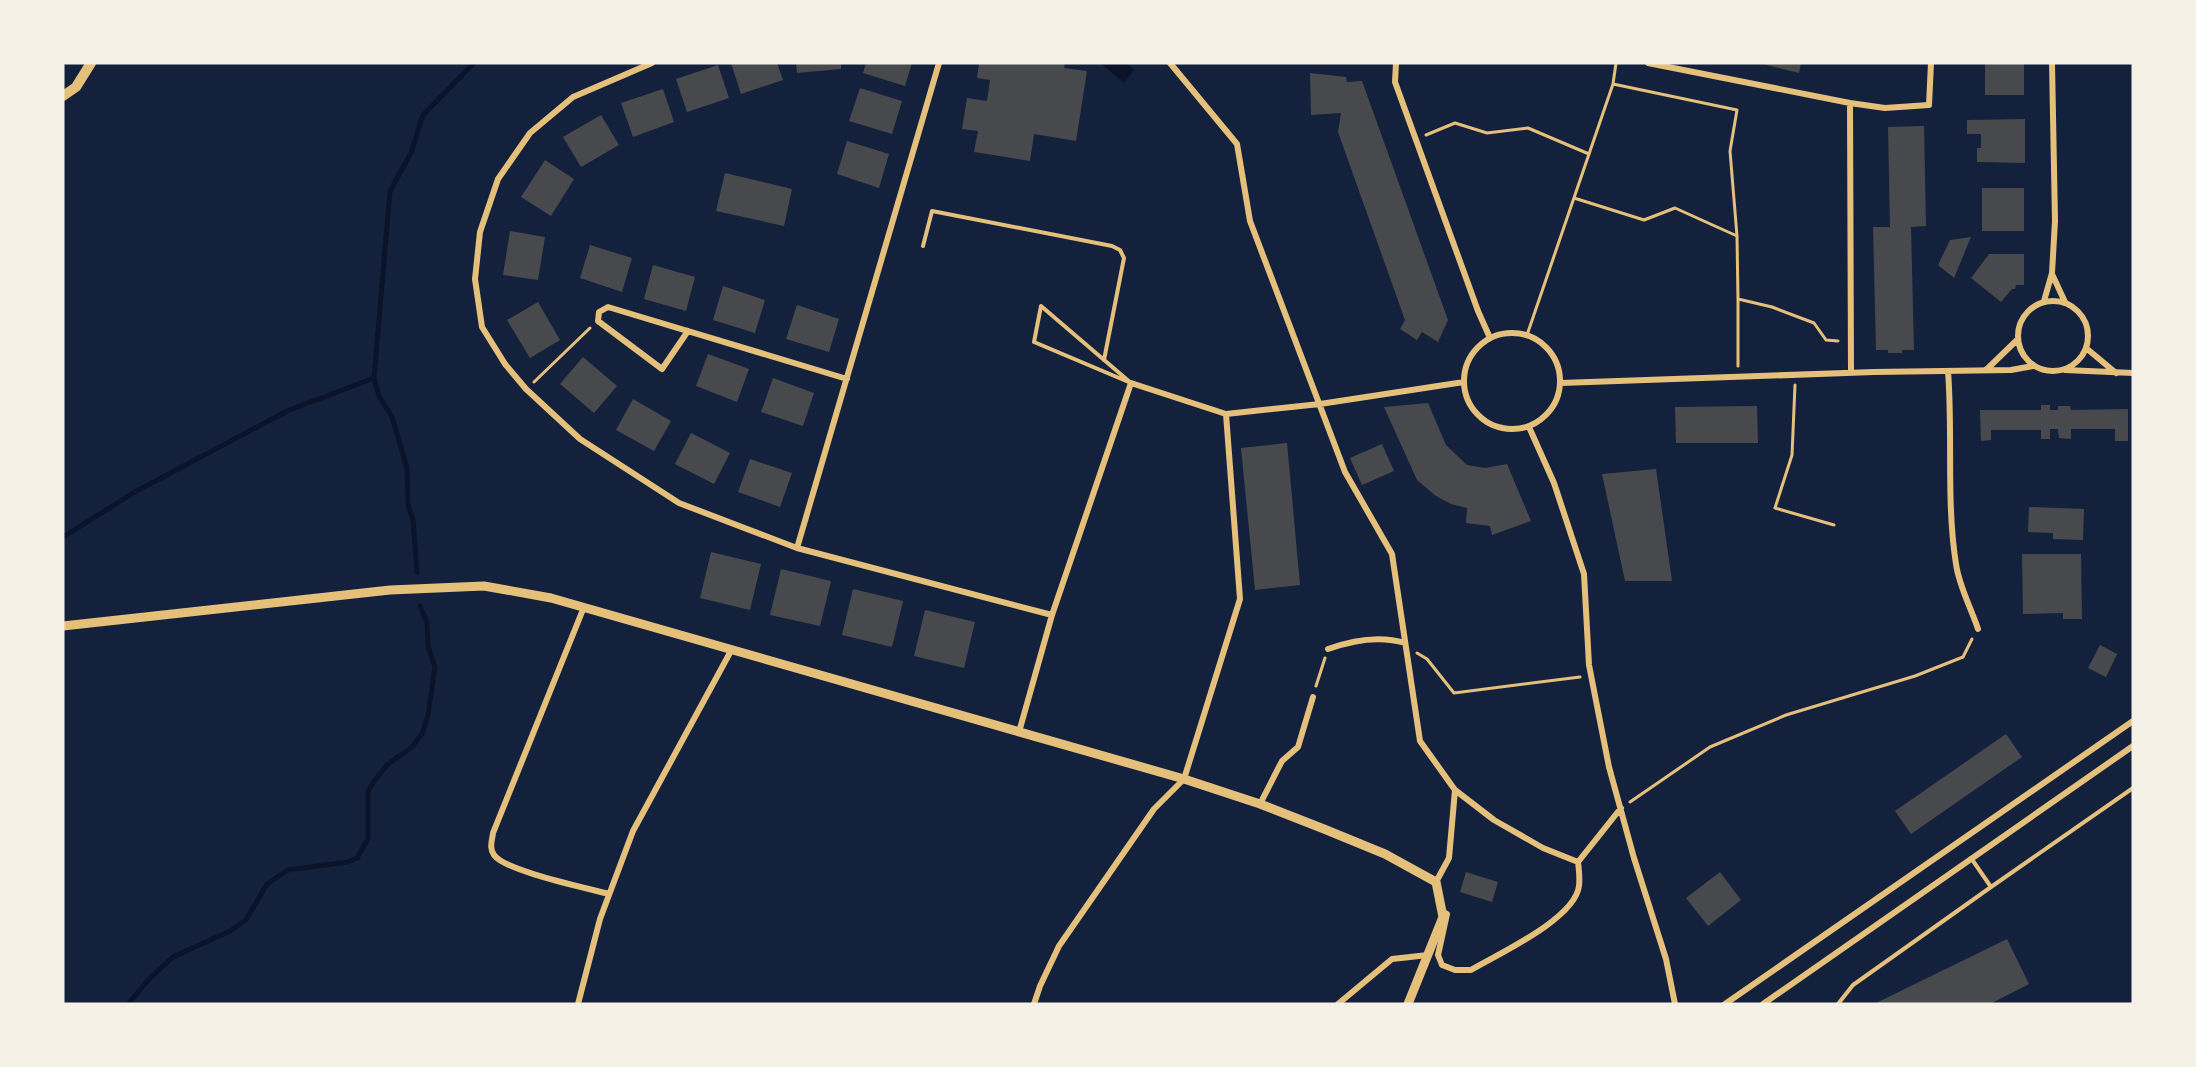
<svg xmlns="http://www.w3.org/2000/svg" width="2196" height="1067" viewBox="0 0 2196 1067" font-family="Quicksand,sans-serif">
	<rect width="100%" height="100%" fill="#14213d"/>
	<path fill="#0b132b" d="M1100,63H1126L1134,70L1124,83Z"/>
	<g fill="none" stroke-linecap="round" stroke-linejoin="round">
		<path stroke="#0b132b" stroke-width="5" d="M374,378L379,396L392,417L407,468L408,505L413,520L417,572
			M63,537L133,493L287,411L374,378L390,191L411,153L423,115L474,63
			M128,1004L150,978L173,957L230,931L246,920L267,884L288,870L348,862L357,858L368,839V792L374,781L388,764L412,747L422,734L428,715L435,667L428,646L427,623L420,606"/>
	</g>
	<path fill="#48494c" d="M731,63H777L783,80L741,94Z
		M796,63H841V69L797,73Z
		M866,63H912L905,86L863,73Z
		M979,63H1065L1064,68L1087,71L1076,141L1034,134L1030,161L974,152L978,131L962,129L967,98L987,101L990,80L977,78Z
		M1759,63H1801L1799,73Z
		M1985,63H2024V95H1985Z
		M718,65L729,98L687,112L676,79Z
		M1310,73L1346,77L1347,82L1362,81L1448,320L1438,342L1422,332L1417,340L1400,329L1405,320L1338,132L1341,113L1311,115Z
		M860,88L902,101L892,134L849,121Z
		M663,89L674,122L633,137L621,103Z
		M601,115L619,145L581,167L563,137Z
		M2025,119V163L1977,162V148H1981V134H1967V120Z
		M1924,126L1926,226L1911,227L1914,350H1902V353H1888V350H1876L1873,227H1890L1888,127Z
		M847,141L889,154L879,188L837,174Z
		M545,160L574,179L551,216L521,197Z
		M725,173L792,189L784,226L716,211Z
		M1982,188H2024V231H1982Z
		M510,231L545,237L538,280L503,275Z
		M1971,237L1954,278L1938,265L1950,240Z
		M590,245L632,258L622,292L580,278Z
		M1989,254H2024V285H2016L2015,289H2012L2001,302L1971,278Z
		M653,265L695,277L686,311L644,299Z
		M723,286L765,300L755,333L713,320Z
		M538,302L560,340L530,358L507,320Z
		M797,305L839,319L829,352L786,339Z
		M708,354L749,369L737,402L696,386Z
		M583,357L617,386L594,413L560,384Z
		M773,378L814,393L803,426L761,412Z
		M633,399L671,421L654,451L616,430Z
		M1428,403L1446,445L1467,465L1485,468L1507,464L1531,521L1492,535L1490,526L1466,523L1467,508L1451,504L1436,496L1417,480L1384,407Z
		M2041,405H2050V410H2058V406H2070L2071,410L2128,409V441H2115V429H2071V439L2059,438L2058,429H2050V439H2041V430H1991V440L1981,441L1980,410H2041Z
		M1757,406L1758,443H1676L1675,407Z
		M691,433L730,453L714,484L675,464Z
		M1287,443L1300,585L1255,590L1241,448Z
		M1382,444L1394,471L1362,485L1350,458Z
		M750,459L792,473L780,507L738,492Z
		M1656,469L1672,581H1625L1602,474Z
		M2029,507L2084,509L2083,540L2053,539V533L2028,532Z
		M711,552L761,564L750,610L700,598Z
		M2022,554H2081L2082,619H2063V613L2023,614Z
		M781,569L831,581L820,626L770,615Z
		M853,589L903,601L892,647L842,635Z
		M925,610L975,622L964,668L914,656Z
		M2100,645L2117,654L2106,677L2088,668Z
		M2006,734L2022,757L1911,834L1895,811Z
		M1466,872L1498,882L1492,902L1460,892Z
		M1720,872L1741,900L1708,926L1686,898Z
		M2007,939L2029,984L1990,1004H1874Z"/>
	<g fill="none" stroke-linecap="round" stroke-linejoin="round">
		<path stroke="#e5c07b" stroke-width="3" d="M1613,84L1737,110L1730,151L1737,236L1738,299L1772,307L1814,323L1826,340L1838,341
			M1426,135L1455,123L1487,133L1528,128L1589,154
			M1574,198L1644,220L1675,208L1737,236
			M1527,335L1613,84L1616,63
			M1738,366V299
			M534,382L590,328
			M1795,385L1792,455L1775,508L1834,525
			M1417,653L1427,659L1454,693L1580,677
			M1316,686L1325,658
			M1630,802L1710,747L1786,715L1915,676L1963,657L1972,639"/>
		<path stroke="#e5c07b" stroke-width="4" d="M923,246L932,211L1112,246L1120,250L1124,258L1104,360
			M1041,306L1131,383L1034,342Z
			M1991,887L2133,788
			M1838,1004L1853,985L1991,887L1971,858"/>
		<path stroke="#e5c07b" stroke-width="6" d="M652,63L573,97L530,133L498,179L480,232L475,279L482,327L505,364L526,389L580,439L679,503L797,548L1052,615
			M1170,63L1237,144L1250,221L1345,472L1392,554L1420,741L1455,790L1449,858L1436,882
			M1396,63L1395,82L1478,311L1490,338
			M1648,63L1850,103L1885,108L1929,105L1931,63
			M1850,103L1851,373
			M2052,274L2065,302
			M2018 336a35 35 0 1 1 70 0a35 35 0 1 1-70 0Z
			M2044,301L2052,273L2055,221L2052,63
			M688,331L662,369L598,321L599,312L608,307L847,379
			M1464 381a48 48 0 1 1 96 0a48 48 0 1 1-96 0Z
			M2086,348L2116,373
			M1986,370L2017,340
			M2065,370L2133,373
			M1948,371C1953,435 1946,501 1956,564C1959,586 1971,608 1978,629
			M1561,383L1874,372L2011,370L2033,366
			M1529,427L1554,483L1584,574L1589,665L1609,767L1634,858L1666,959L1675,1004
			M797,548L939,63
			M584,607L493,833C492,841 489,848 494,855C505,871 587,888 609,894
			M1328,649C1353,640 1379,635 1405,643
			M1019,732L1052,615L1131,383L1226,414L1320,404L1464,382
			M1455,790L1494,820L1543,848L1578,862
			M1260,804L1282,761L1298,747L1313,697
			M1442,911L1447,914L1438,955L1442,965L1455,970H1471C1498,954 1575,919 1579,886C1580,878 1579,870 1578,862L1621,808
			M578,1004L600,919L633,831L732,649
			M1034,1004L1040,986L1059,946L1154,809L1184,779L1240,599L1226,414
			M1338,1004L1392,959L1428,955
			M1725,1004L2133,721
			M1763,1004L2133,746"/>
		<path stroke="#e5c07b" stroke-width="9" d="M63,626L390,590L484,586L551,598L1184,779L1260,804L1324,829L1385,854L1436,882L1443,917L1408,1004"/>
		<path stroke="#e5c07b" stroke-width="10" d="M63,96L76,87L91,63"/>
	</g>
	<rect width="2196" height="1067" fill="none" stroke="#f6f1e7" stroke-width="129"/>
</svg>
